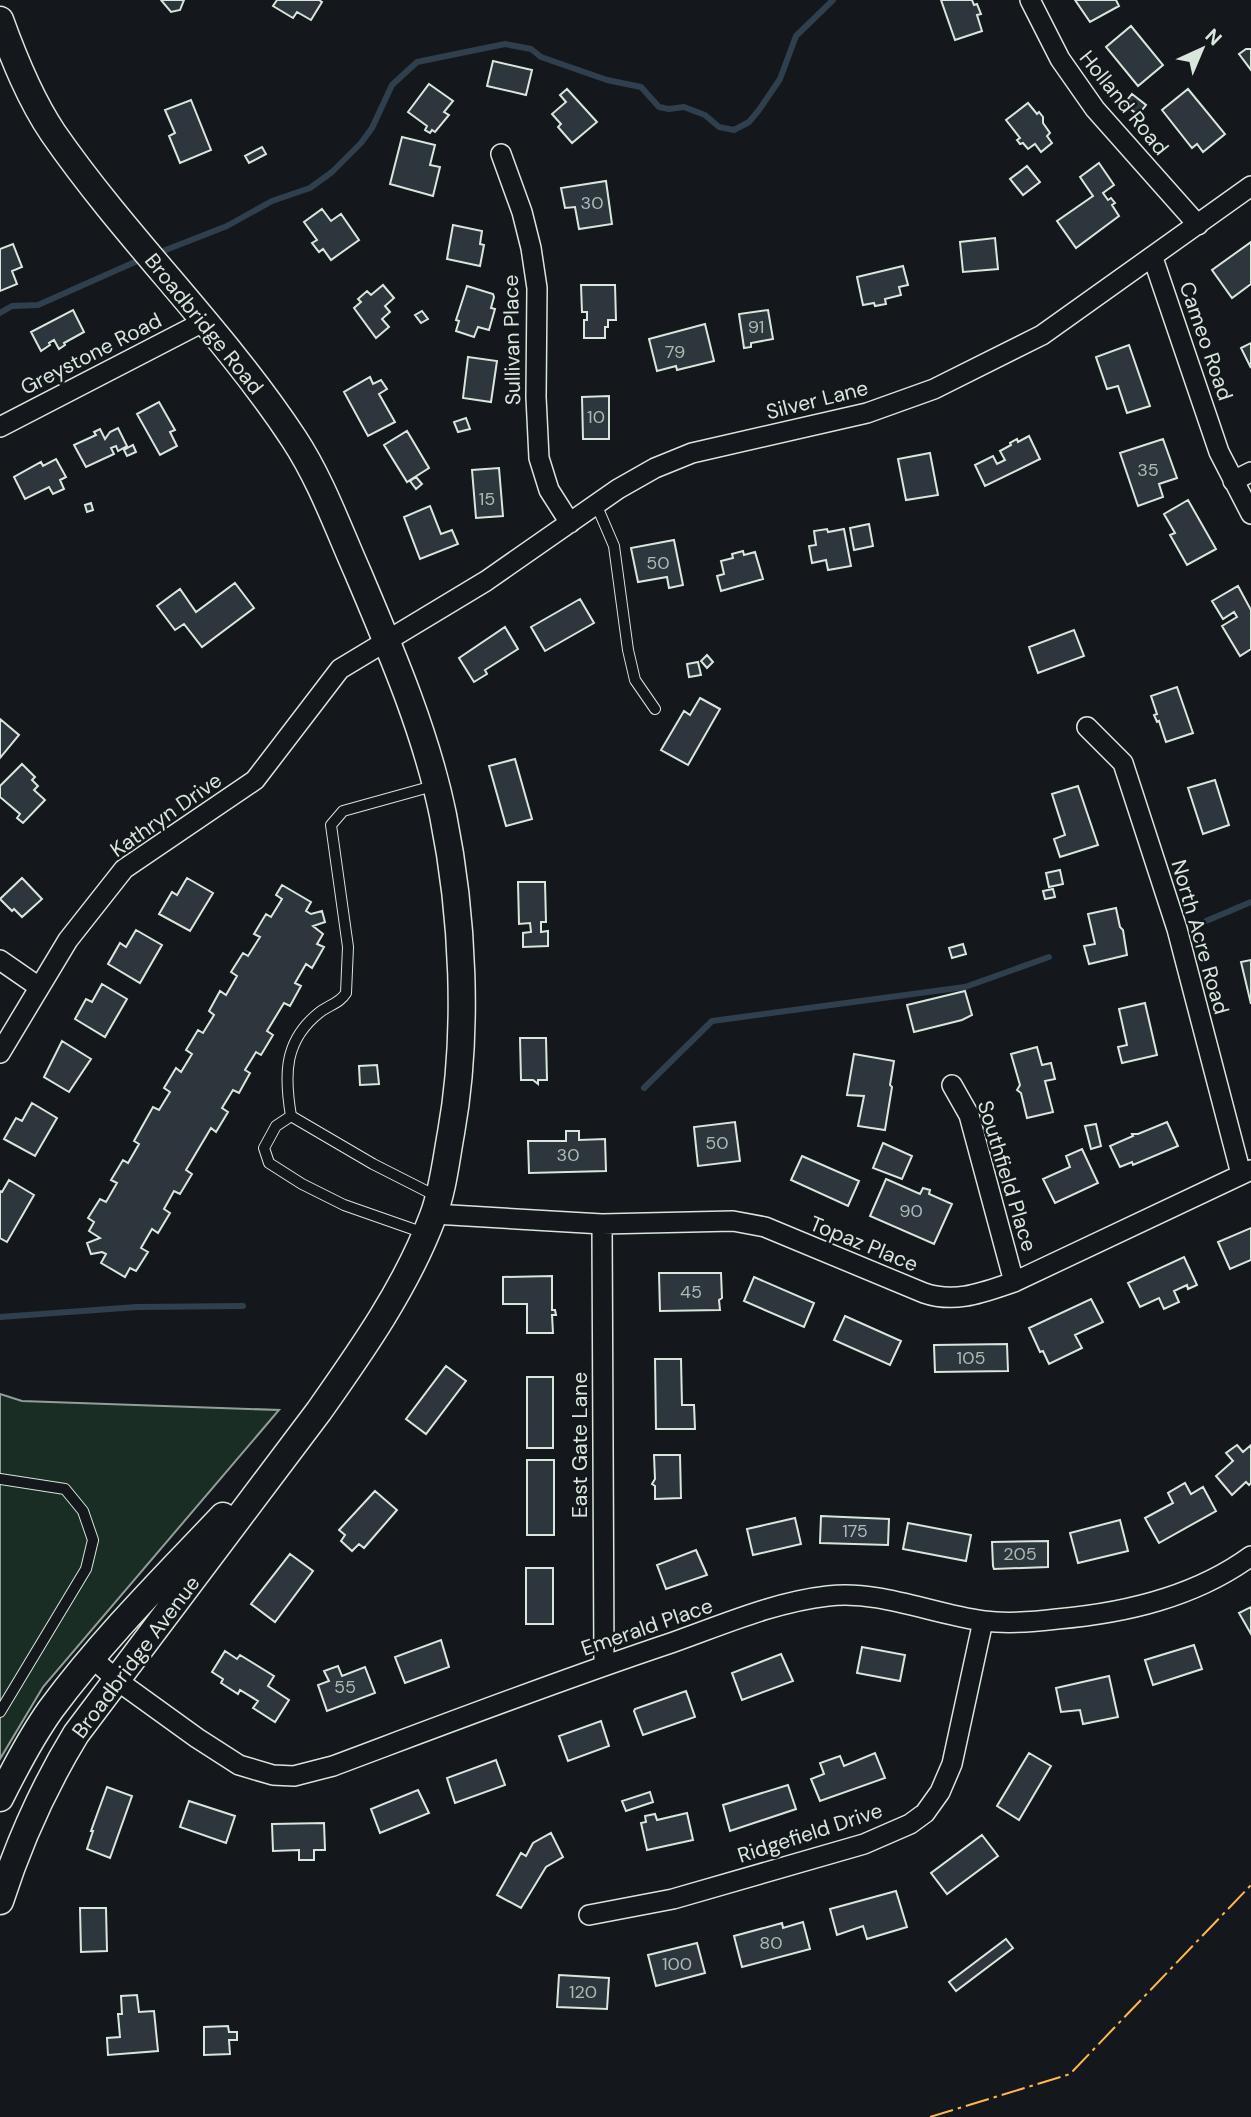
<svg xmlns="http://www.w3.org/2000/svg" width="1251" height="2117" viewBox="0 0 1251 2117" font-family="'DM Sans',sans-serif">
	<rect width="100%" height="100%" fill="#14181c"/>
	<path fill="#1a2d24" stroke="#939e99" stroke-width="2" d="M0,1394L22,1401L279,1410L43,1687L0,1759Z"/>
	<g fill="none" stroke-linecap="round" stroke-linejoin="round">
		<path stroke="#2f3f4d" stroke-width="6" d="M158,253L227,226L272,201L310,188L332,172L361,143L372,128L392,85L417,62L505,44L531,49L541,57L607,80L641,87L659,107L669,109L684,107L705,115L719,127L734,130L749,122L759,110L780,79L796,36L833,0
			M0,313L12,306L38,305L144,258
			M1206,921L1251,902
			M644,1088L712,1021L965,987L1049,957
			M0,1317L137,1307L243,1306"/>
	</g>
	<path fill="#2c363c" stroke="#d8e6dc" stroke-width="2" d="M161,0H184L180,10L171,12Z
		M277,0H319L322,2L311,20L297,12L293,18L273,6Z
		M941,0H972L974,5L977,4L981,14L977,15L982,31L955,40Z
		M1075,0H1116L1119,6L1090,22Z
		M1131,26L1163,65L1138,86L1106,47Z
		M1246,49H1251V70L1239,54Z
		M493,61L532,70L526,95L487,86Z
		M429,84L453,101L444,112L449,115L435,132L432,130L430,133L425,130L427,126L408,112Z
		M567,89L597,122L572,143L558,127L561,124L552,114L566,102L560,95Z
		M1188,89L1225,134L1203,152L1197,144L1192,148L1162,110Z
		M1132,94L1146,105L1138,115L1124,104Z
		M191,100L211,150L180,163L169,136L175,133L165,110Z
		M1028,103L1037,114L1039,112L1043,117V123L1050,133L1047,136L1052,143L1041,152L1035,144L1028,149L1023,143L1020,144L1017,140L1020,138L1006,120Z
		M402,137L435,145L430,165L440,167L433,196L390,184Z
		M262,147L266,154L249,163L245,156Z
		M1099,163L1114,185L1103,193L1108,200L1111,198L1115,203L1112,205L1119,216L1076,248L1057,221L1093,196L1080,177Z
		M1027,166L1040,182L1023,195L1010,179Z
		M606,181L612,224L579,229L575,207L565,208L561,188Z
		M322,209L331,221L341,214L359,240L331,260L323,249L319,252L312,243L317,240L304,222Z
		M453,225L482,231L480,244L484,245L480,266L447,259Z
		M995,238L998,269L963,272L960,242Z
		M1251,242V284L1232,298L1212,270Z
		M13,244L22,267L12,271L17,284L0,291V249Z
		M903,266L908,285L899,287L901,295L885,299L886,304L875,306L874,303L863,305L857,277Z
		M383,285L394,298L385,306L390,312L382,319L389,327L376,338L354,308L361,302L358,299L367,291L371,295Z
		M581,285H615L616,320H608V327H605V338H584V320H587V312H582Z
		M467,286L493,294L494,297L491,308L495,309L489,330L478,327L474,337L456,331L459,321L456,320Z
		M73,310L84,332L64,343L65,345L59,349L54,340L49,343L50,345L41,351L31,332Z
		M768,310L773,339L751,343V347L744,348L739,314Z
		M422,311L428,319L421,323L415,315Z
		M705,324L714,361L677,370L676,366L657,371L649,339Z
		M1251,343V368L1241,348Z
		M1129,345L1150,406L1127,413L1118,386L1107,389L1096,357Z
		M468,357L497,361L491,402L463,398Z
		M370,377L373,384L381,380L387,389L379,394L395,422L368,436L344,392Z
		M609,396V439H583L582,397Z
		M159,402L175,430L170,432L177,446L160,455L137,414Z
		M466,418L470,429L458,432L454,422Z
		M118,428L127,446L118,451L116,446L111,448L114,454L86,467L74,445L96,435L94,432L100,429L105,439L110,432Z
		M407,431L429,468L407,482L384,445Z
		M1029,436L1040,459L985,486L975,465L993,456L997,464L1005,460L1000,451L1011,445L1010,443L1017,439L1018,442Z
		M1163,439L1177,478L1159,484L1163,497L1138,506L1120,453Z
		M133,445L136,452L127,456L124,450Z
		M930,453L938,495L906,500L898,459Z
		M56,459L66,477L60,480L64,489L53,494L49,487L25,499L14,477L41,462L43,466Z
		M499,468L503,516L476,518L472,470Z
		M416,477L422,484L416,489L410,481Z
		M1188,500L1216,549L1187,565L1170,535L1175,533L1164,514Z
		M91,503L93,510L87,512L85,505Z
		M430,506L441,534L452,530L458,544L420,559L404,517Z
		M869,524L873,546L854,550L850,528Z
		M827,529L828,532L844,529L851,566L828,570L826,560L812,563L809,546L816,545L814,531Z
		M674,540L683,585L669,588L667,577L638,582L631,548Z
		M743,551L744,555L755,552L763,579L721,591L717,576L724,574L721,561L733,558L732,554Z
		M235,583L254,608L202,647L184,624L175,630L157,606L180,589L196,612Z
		M1238,586L1251,610V649L1240,656L1222,626L1237,617L1234,612L1223,619L1212,601Z
		M580,599L594,623L545,651L531,627Z
		M505,627L518,649L485,670L487,674L474,682L459,658Z
		M1074,630L1084,656L1038,673L1029,647Z
		M707,655L713,662L707,668L701,661Z
		M698,662L701,675L689,677L687,664Z
		M1177,687L1193,733L1166,742L1159,721L1157,722L1154,715L1157,714L1151,696Z
		M700,698L720,709L688,765L661,750L684,711L690,715Z
		M0,719L19,735L0,758Z
		M515,759L532,819L506,826L489,766Z
		M22,764L35,777L32,780L38,786L34,790L45,800L23,823L17,818L20,814L0,797V786Z
		M1215,780L1229,825L1203,834L1188,788Z
		M1078,786L1098,845L1060,857L1054,839L1065,835L1052,794Z
		M1060,870L1063,884L1049,887L1046,873Z
		M22,878L42,899L22,917L14,909L12,911L0,899Z
		M187,878L213,893L190,931L159,914L172,892L177,895Z
		M518,882H545L546,922H541V932L548,931V946L523,947V933L531,932L530,923L519,924Z
		M282,885L311,902L306,911L311,914L322,911L325,922L313,926L323,934L317,944L324,947L312,968L306,964L295,983L301,986L290,1006L284,1003L267,1031L273,1035L261,1055L256,1052L245,1070L250,1073L239,1093L233,1090L222,1108L228,1112L216,1132L211,1128L186,1170L192,1174L180,1194L174,1191L164,1209L170,1213L158,1233L152,1229L141,1248L148,1252L136,1271L130,1268L125,1277L101,1263L106,1254L102,1252L91,1254L87,1243L100,1238L89,1231L94,1222L88,1218L100,1199L106,1202L117,1183L111,1180L123,1160L128,1163L139,1144L134,1141L153,1107L159,1110L170,1092L164,1088L176,1068L181,1072L192,1054L186,1050L198,1030L203,1033L214,1015L209,1011L220,991L226,995L237,976L231,972L243,953L248,956L260,937L254,934L266,914L271,917L282,899L276,895Z
		M1053,889L1055,897L1045,899L1043,891Z
		M1116,908L1120,927L1123,930L1127,955L1089,964L1084,946L1095,944L1088,914Z
		M136,930L162,945L140,983L108,964L120,943L126,947Z
		M963,944L966,954L952,958L949,948Z
		M1251,960V1004L1241,962Z
		M102,984L127,999L105,1037L75,1019L86,999L92,1002Z
		M965,991L972,1015L962,1020L914,1032L907,1005Z
		M1145,1003L1157,1055L1122,1063L1118,1047L1127,1045L1119,1009Z
		M520,1038H546L547,1080H538V1084L533,1080H521Z
		M62,1041L91,1059L69,1092L44,1077Z
		M1037,1047L1042,1065L1051,1063L1055,1079L1045,1081L1053,1112L1027,1118L1021,1093L1017,1090L1020,1085L1011,1054Z
		M854,1054L894,1061L890,1085L892,1087L885,1130L858,1126L864,1096L847,1095Z
		M377,1065L379,1084L360,1085L359,1066Z
		M32,1103L57,1118L35,1156L4,1139L16,1118L22,1121Z
		M735,1122L740,1161L698,1166L694,1127Z
		M1167,1122L1178,1146L1133,1165L1132,1162L1120,1167L1110,1146L1133,1136L1132,1134H1138Z
		M1096,1124L1101,1146L1091,1149L1085,1126Z
		M566,1131H579V1140L605,1139L606,1171L529,1173L528,1141H566Z
		M883,1143L912,1156L902,1179L873,1168Z
		M1082,1149L1098,1183L1055,1203L1043,1179L1070,1167L1066,1156Z
		M802,1156L859,1181L848,1206L791,1180Z
		M886,1179L920,1194L923,1188L930,1190L929,1194L952,1204L934,1244L870,1216Z
		M9,1180L34,1195L7,1242L0,1238V1191L2,1192Z
		M1251,1228V1260L1230,1269L1218,1242Z
		M1184,1257L1197,1285L1188,1289L1187,1285L1174,1291L1179,1302L1164,1309L1159,1298L1140,1307L1128,1283Z
		M659,1273H721L722,1298L719,1300L720,1310L660,1311Z
		M552,1276V1310H555L556,1315H552L553,1333H527V1304H503V1277Z
		M754,1277L814,1303L804,1327L744,1301Z
		M1091,1299L1103,1322L1075,1335L1082,1348L1049,1364L1043,1351L1040,1352L1029,1328Z
		M845,1316L901,1341L890,1365L834,1340Z
		M1007,1344L1008,1371L935,1372L934,1345Z
		M655,1359H681L682,1405H694L695,1429H656Z
		M446,1366L466,1381L426,1434L406,1419Z
		M527,1377H553V1448H527Z
		M1237,1445L1243,1452L1251,1445V1483L1249,1485L1246,1482L1232,1495L1216,1476L1233,1461L1226,1453Z
		M654,1455H680L681,1498L655,1499V1486L652,1484L655,1479Z
		M527,1460H554V1535H527Z
		M1185,1483L1191,1494L1203,1487L1216,1511L1159,1543L1145,1518L1173,1503L1168,1493Z
		M375,1491L397,1510L364,1548L359,1544L352,1551L341,1541L345,1535L339,1530Z
		M821,1516L889,1519L888,1545L820,1543Z
		M795,1518L801,1544L753,1555L747,1529Z
		M1120,1520L1128,1551L1078,1563L1070,1533Z
		M908,1523L971,1535L966,1561L903,1549Z
		M1048,1541V1567L994,1569L993,1566L992,1542Z
		M696,1550L707,1575L666,1589L657,1565Z
		M290,1554L313,1571L275,1622L251,1604Z
		M526,1568H553V1624H526Z
		M1251,1607V1634L1239,1613Z
		M441,1640L449,1667L405,1683L395,1657Z
		M1194,1645L1202,1669L1153,1685L1145,1660Z
		M862,1647L905,1655L900,1681L857,1673Z
		M225,1651L237,1659L240,1655L274,1676L268,1686L289,1700L275,1722L253,1708L258,1701L240,1690L238,1694L221,1683L223,1679L212,1672Z
		M781,1654L793,1681L742,1700L732,1673Z
		M338,1666L342,1676L365,1667L375,1693L327,1711L318,1685L329,1681L324,1671Z
		M1109,1676L1118,1717L1083,1724L1080,1710L1061,1712L1056,1688Z
		M686,1691L695,1717L643,1735L634,1711L635,1709Z
		M601,1721L609,1746L568,1761L559,1736Z
		M875,1753L885,1778L820,1801L811,1779L824,1774L820,1763L840,1756L844,1766Z
		M1029,1753L1051,1766L1019,1820L997,1806Z
		M496,1760L505,1785L455,1803L447,1778Z
		M788,1785L796,1809L730,1831L723,1805Z
		M107,1787L132,1796L110,1858L87,1849L93,1831H91Z
		M418,1790L429,1813L380,1833L371,1809Z
		M650,1792L653,1802L626,1811L622,1801Z
		M189,1801L235,1816L226,1843L180,1827Z
		M687,1813L693,1840L647,1850L641,1823L646,1822L645,1816L655,1814L657,1820Z
		M324,1823L325,1850H314V1860H299V1850L273,1851L272,1824Z
		M551,1833L563,1857L546,1867L521,1908L497,1895L521,1853L526,1856L533,1843Z
		M982,1835L998,1856L947,1894L931,1873Z
		M896,1891L907,1927L867,1939L863,1926L837,1935L830,1909Z
		M80,1908H106L107,1951L81,1952Z
		M803,1922L810,1949L742,1967L734,1936L782,1923L783,1928Z
		M1006,1939L1013,1948L956,1991L949,1982Z
		M697,1943L705,1973L656,1986L648,1955Z
		M559,1975L609,1978L607,2009L557,2007Z
		M137,1995L139,2012L154,2011L158,2051L108,2055L107,2038L120,2037L118,2014H122L121,1996Z
		M228,2026L229,2032H237V2040H229L230,2054L204,2055V2027Z"/>
	<g fill="none" stroke-linecap="round" stroke-linejoin="round">
		<defs>
			<path id="lane" d="M596,504L614,546L628,650L635,680L655,709
				M291,1116C284,1074 284,1040 320,1012C329,1005 340,1003 346,993L348,947L331,825L343,811L433,786
				M424,1233L344,1205L302,1184L269,1163L264,1148L276,1126L291,1116L373,1164L438,1197
				M0,1479L65,1489L83,1511L93,1540L86,1569L0,1712"/>
			<path id="street" d="M1030,0L1060,59L1095,109L1198,225
				M501,154L522,212L531,248L537,288L536,397L539,458L549,490L570,523
				M1153,258L1219,452L1251,514
				M0,427L203,322
				M1233,481L1251,472
				M1087,727L1123,763L1177,929L1241,1174
				M0,960L39,987
				M0,1053L68,940L124,869L255,780L340,669L486,581L618,489L655,468L692,453L867,413L934,389L1042,335L1251,186
				M952,1085L969,1115L1014,1282
				M434,1214L602,1224L733,1221L765,1227L924,1293C956,1304 984,1292 1014,1282L1251,1170
				M602,1224L604,1665
				M92,1658L118,1681L197,1738L239,1765L273,1775L294,1776L333,1766C445,1724 557,1681 671,1643C722,1625 774,1602 828,1596C881,1590 931,1614 984,1621C1008,1624 1033,1622 1057,1619C1126,1613 1195,1597 1251,1556
				M589,1915L673,1899L864,1844L910,1824L925,1813L940,1792L952,1764L983,1621"/>
			<path id="secondary" d="M0,20C14,59 30,99 53,133C127,240 223,331 294,439C321,480 338,528 358,573C391,651 426,732 443,815C463,914 469,1033 451,1133C446,1160 443,1190 433,1216C407,1286 362,1350 319,1411L76,1734C43,1788 19,1842 0,1901
				M0,1798C15,1768 31,1737 51,1709C102,1640 164,1578 223,1516"/>
		</defs>
		<use href="#lane" stroke="#d8e6dc" stroke-width="12"/>
		<use href="#street" stroke="#d8e6dc" stroke-width="22"/>
		<use href="#secondary" stroke="#d8e6dc" stroke-width="29"/>
		<use href="#lane" stroke="#14181c" stroke-width="10"/>
		<use href="#street" stroke="#14181c" stroke-width="19"/>
		<use href="#secondary" stroke="#14181c" stroke-width="26"/>
		<path stroke="#ffb74d" stroke-width="2" stroke-dasharray="24 5 3.5 5" stroke-linecap="butt" d="M930,2117L1070,2074L1251,1885"/>
	</g>
	<g text-anchor="middle" stroke-width="5" stroke-linejoin="round" paint-order="stroke">
		<g font-size="18" fill="#adbab4">
			<text x="592" y="209">30</text>
			<text x="756" y="333">91</text>
			<text x="675" y="358">79</text>
			<text x="596" y="423">10</text>
			<text x="1148" y="476">35</text>
			<text x="487" y="505">15</text>
			<text x="658" y="569">50</text>
			<text x="717" y="1149">50</text>
			<text x="568" y="1161">30</text>
			<text x="911" y="1217">90</text>
			<text x="691" y="1298">45</text>
			<text x="971" y="1364">105</text>
			<text x="855" y="1537">175</text>
			<text x="1020" y="1560">205</text>
			<text x="345" y="1693">55</text>
			<text x="771" y="1949">80</text>
			<text x="677" y="1970">100</text>
			<text x="583" y="1998">120</text>
		</g>
		<g font-size="21" fill="#d8e6dc" stroke="#14181c">
			<text transform="translate(1124 103) rotate(51)" y="7">Holland Road</text>
			<text transform="translate(204 324) rotate(51)" y="7">Broadbridge Road</text>
			<text transform="translate(512 340) rotate(-91)" y="7">Sullivan Place</text>
			<text transform="translate(1206 341) rotate(71)" y="7">Cameo Road</text>
			<text transform="translate(91 354) rotate(-27)" y="7">Greystone Road</text>
			<text transform="translate(817 400) rotate(-14)" y="7">Silver Lane</text>
			<text transform="translate(166 815) rotate(-35)" y="7">Kathryn Drive</text>
			<text transform="translate(1200 937) rotate(74)" y="7">North Acre Road</text>
			<text transform="translate(1007 1176) rotate(73)" y="7">Southfield Place</text>
			<text transform="translate(864 1244) rotate(22)" y="7">Topaz Place</text>
			<text transform="translate(580 1445) rotate(-90)" y="7">East Gate Lane</text>
			<text transform="translate(647 1627) rotate(-19)" y="7">Emerald Place</text>
			<text transform="translate(136 1657) rotate(-53)" y="7">Broadbridge Avenue</text>
			<text transform="translate(810 1833) rotate(-18)" y="7">Ridgefield Drive</text>
		</g>
	</g>
	<g transform="translate(1202 49) rotate(44)" stroke="#14181c" stroke-width="5" paint-order="stroke">
	<path d="M0-5L12 26L0 18L-12 26Z" fill="#d8e6dc"/>
	<text y="-10" font-size="19" font-weight="bold" text-anchor="middle" fill="#d8e6dc">N</text>
	</g>
</svg>
